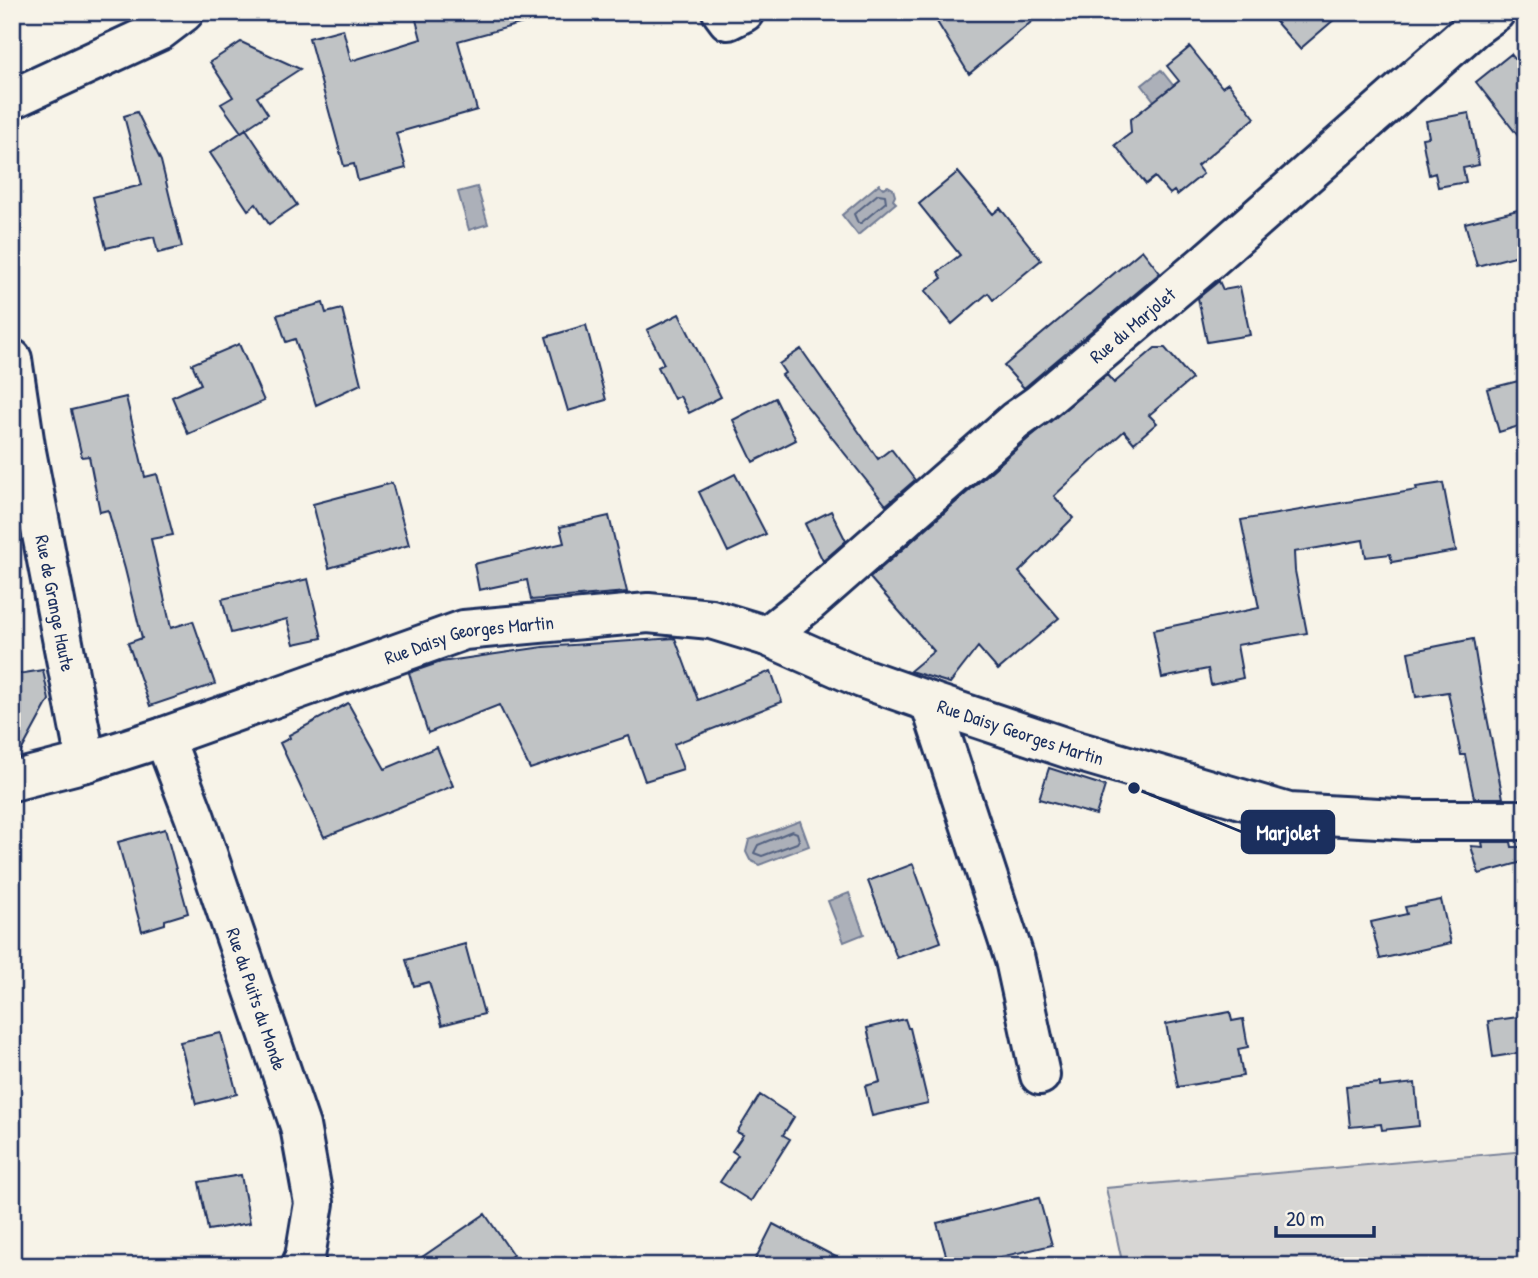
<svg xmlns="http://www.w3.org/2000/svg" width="1538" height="1278" viewBox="0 0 1538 1278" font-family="'Patrick Hand',sans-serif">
	<rect width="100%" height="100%" fill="#f7f3e8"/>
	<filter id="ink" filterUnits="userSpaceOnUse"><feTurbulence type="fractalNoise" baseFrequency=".0143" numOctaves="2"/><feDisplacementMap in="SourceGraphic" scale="14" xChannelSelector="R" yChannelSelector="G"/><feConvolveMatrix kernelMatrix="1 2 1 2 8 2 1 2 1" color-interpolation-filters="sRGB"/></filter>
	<g filter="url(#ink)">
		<path fill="#d7d6d4" stroke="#798299" stroke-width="2" d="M1526,1151V1266H1123L1106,1188Z"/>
		<path fill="#acb0b9" stroke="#727c95" stroke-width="2" d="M1161,70L1188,104L1168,119L1142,85Z
			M879,184L883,188L888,186L893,189L895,196L893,200L896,203L858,235L842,215Z
			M477,187L488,224L469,230L458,192Z
			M800,821L809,846L759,865L750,860L746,852L749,840Z
			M849,893L864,934L844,942L828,901Z"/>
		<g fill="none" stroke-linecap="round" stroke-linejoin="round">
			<path stroke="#556382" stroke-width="2" d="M878,194L885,195L886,202L861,223H858L854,214Z
				M792,831L797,833L799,840L797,843L762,856L754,853L758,845Z"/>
		</g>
		<path fill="#c0c3c5" stroke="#1b2f5e" stroke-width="2" d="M414,12H533L534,20L458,41L477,110L396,133L406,168L358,181L354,164L344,166L309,38L343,29L351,61L421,39Z
			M931,12H1043L969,74Z
			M1267,12H1343L1300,49Z
			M241,42L300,69L257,97L268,114L241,132L221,104L233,97L210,62Z
			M1190,47L1222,87L1228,83L1255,118L1197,166L1203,174L1177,195L1174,191L1170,194L1155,177L1146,184L1115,145L1131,133L1130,120L1179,81L1167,66Z
			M1511,54L1526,73V146L1476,82Z
			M137,112L161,161L182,247L158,253L154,237L106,248L93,197L142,185L124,116Z
			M1469,113L1479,165L1463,168L1466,182L1438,187L1435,173L1429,175L1422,138L1429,137L1426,121Z
			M246,129L297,205L269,224L256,204L248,210L210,153Z
			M958,172L993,214L1000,208L1041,260L993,300L988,293L952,324L925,291L942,278L938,272L960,255L919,204Z
			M1526,208V253L1477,266L1465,223Z
			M1142,250L1160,273L1024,388L1004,366Z
			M1219,281L1223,290L1240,287L1250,335L1207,342L1198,298Z
			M323,303L326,313L342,309L361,384L316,405L295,339L286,342L277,315Z
			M679,314L721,397L689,413L680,396L674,399L658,367L664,364L647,330Z
			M586,325L606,400L568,411L546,337Z
			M239,344L264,401L188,434L172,397L201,384L192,364Z
			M1155,348H1165L1192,379L1149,415L1157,423L1134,443L1124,431L1054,496L1073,518L1019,572L1059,618L998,670L978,647L950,683L910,671L934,651L870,578L1029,438L1107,375L1114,383Z
			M801,349L878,459L891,449L915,480L886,505L782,375L785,373L779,364Z
			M1526,379V424L1499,432L1487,389Z
			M126,397L145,477L157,474L173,535L151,539L171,628L193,621L215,684L150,706L128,643L142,638L125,569L108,510L100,512L89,456L82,457L71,410Z
			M775,398L796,440L753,462L733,420Z
			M735,474L766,534L728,552L699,492Z
			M392,483L409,545L329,568L313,504Z
			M1443,483L1456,551L1392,562L1390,554L1366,557L1363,540L1294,552L1295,571L1307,633L1237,645L1243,678L1211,685L1208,669L1162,678L1153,630L1259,608L1241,520L1417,490L1416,487Z
			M831,511L846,541L823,561L805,524Z
			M609,516L627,592L531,600L527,580L479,590L474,564L564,543L560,527Z
			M308,579L322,638L294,644L287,619L231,633L222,599Z
			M675,638L698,700L771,671L782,702L674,744L683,769L645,781L629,736L530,769L499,705L428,733L409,673L441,662L543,647Z
			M1473,639L1481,687L1503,798H1474L1465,755H1461L1448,692L1416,697L1408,652Z
			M43,670L49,700L18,757L12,758V675Z
			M348,703L385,769L437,747L453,786L324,837L280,743L290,738L289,735Z
			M1049,768L1105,786L1096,815L1039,799Z
			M165,829L188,913L165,920V924L142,931L118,842Z
			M1482,842H1511L1512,847H1526V861L1479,874L1471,846L1483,847Z
			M913,864L941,942L897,958L868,881Z
			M1441,900L1451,943L1380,959L1371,922L1407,914L1405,907Z
			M465,944L484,1014L442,1025L429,982L414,986L406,960Z
			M1230,1012L1232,1021L1243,1019L1248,1047L1238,1049L1243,1076L1178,1087L1166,1024Z
			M1526,1016V1052L1493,1057L1488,1021Z
			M905,1019L908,1028H910L928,1103L872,1116L865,1086L880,1082L867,1028Z
			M221,1033L237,1094L196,1104L180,1042Z
			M1380,1083V1087L1415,1083L1419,1126L1382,1130L1381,1124L1350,1127L1346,1086Z
			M760,1095L794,1117L783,1135L790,1139L751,1201L720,1182L738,1155L732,1151L743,1135L737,1132Z
			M241,1175L250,1223L208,1230L199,1182Z
			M1039,1198L1052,1245L962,1266H949L937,1223Z
			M485,1214L513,1255L497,1266H409Z
			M773,1224L853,1266H752Z"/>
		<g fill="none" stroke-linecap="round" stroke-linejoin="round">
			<defs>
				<g id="minor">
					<path d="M722,12L728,20L744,12"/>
					<path d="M12,99L159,31L184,12"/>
					<path id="s1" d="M12,359L25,446L86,762"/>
					<path id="s2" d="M767,636L807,604L1015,421L1039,404L1206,263L1473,28L1495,12"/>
					<path d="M930,702L1015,960L1040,1075"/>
					<path id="s3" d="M164,737L195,818L300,1126L314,1203L305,1257L301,1266"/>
					<path id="s4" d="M12,781L86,762L164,737L464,630L648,613L711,619L767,636L862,678L930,702L1070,749L1289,813L1414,820H1526"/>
				</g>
			</defs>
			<use href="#minor" stroke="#1b2f5e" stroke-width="44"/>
			<use href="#minor" stroke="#f7f3e8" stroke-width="38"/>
		</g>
	</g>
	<g text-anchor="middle" stroke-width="5" stroke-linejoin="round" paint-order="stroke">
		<g font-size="19" fill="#1b2f5e" stroke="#f7f3e8">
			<text dy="7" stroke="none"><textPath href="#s2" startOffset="480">Rue du Marjolet</textPath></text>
			<text dy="7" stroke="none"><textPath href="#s1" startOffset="248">Rue de Grange Haute</textPath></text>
			<text dy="7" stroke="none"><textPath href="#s4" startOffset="480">Rue Daisy Georges Martin</textPath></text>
			<text dy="7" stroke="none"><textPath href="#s4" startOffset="1055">Rue Daisy Georges Martin</textPath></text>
			<text dy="7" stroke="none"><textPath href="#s3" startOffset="278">Rue du Puits du Monde</textPath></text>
		</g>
	</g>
	<path fill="none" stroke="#1b2f5e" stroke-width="2.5" d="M1134 788L1242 832"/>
	<circle fill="#1b2f5e" stroke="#f7f3e8" stroke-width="2.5" cx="1134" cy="788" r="7"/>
	<rect fill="#1b2f5e" stroke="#1b2f5e" stroke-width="2.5" x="1242" y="811" width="92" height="42" rx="7"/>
	<g font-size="21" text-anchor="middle" font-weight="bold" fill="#fff">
		<text x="1288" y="840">Marjolet</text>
	</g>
	<rect width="1538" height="1278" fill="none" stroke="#f7f3e8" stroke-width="42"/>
	<rect x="21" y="21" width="1496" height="1236" fill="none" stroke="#1b2f5e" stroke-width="2.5" filter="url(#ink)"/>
	<path d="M1276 1226v10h98v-10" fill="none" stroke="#1b2f5e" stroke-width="3.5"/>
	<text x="1286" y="1226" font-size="21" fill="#1b2f5e" stroke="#f7f3e8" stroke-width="5" paint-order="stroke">20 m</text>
</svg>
